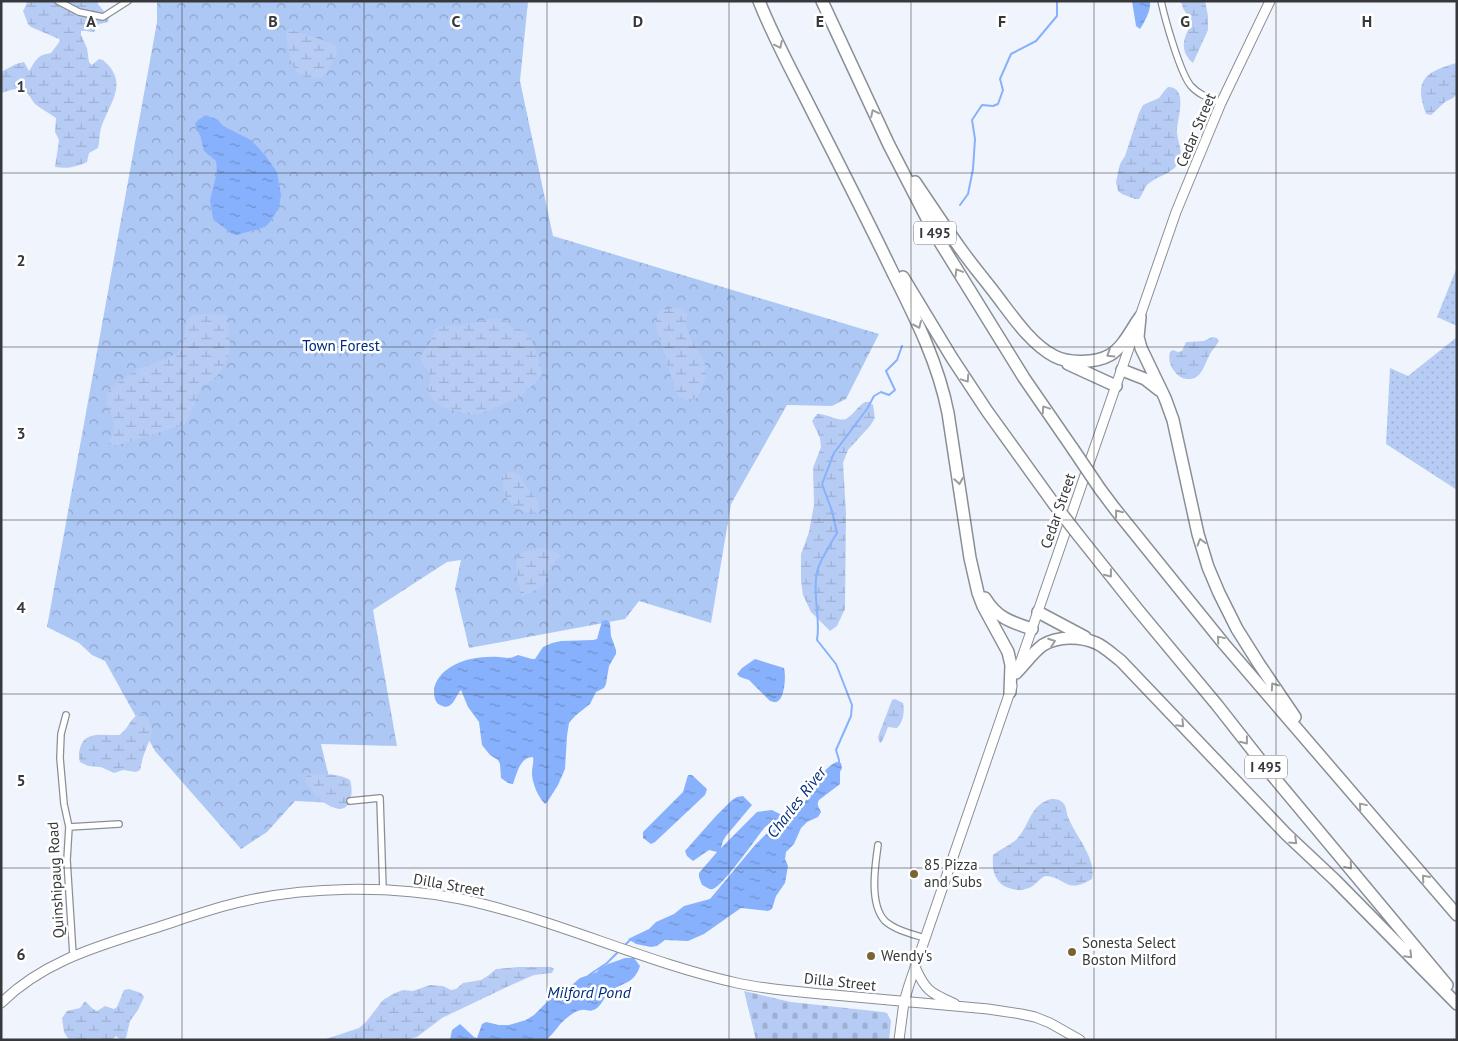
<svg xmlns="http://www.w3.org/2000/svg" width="1458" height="1041" viewBox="0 0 1458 1041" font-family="'PT Sans',sans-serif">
	<defs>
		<pattern id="forest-crowns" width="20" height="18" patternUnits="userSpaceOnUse" patternTransform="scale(1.25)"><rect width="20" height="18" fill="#aec8f6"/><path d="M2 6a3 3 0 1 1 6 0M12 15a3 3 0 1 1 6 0" fill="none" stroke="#8ea3c8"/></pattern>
		<pattern id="wetland-marsh" width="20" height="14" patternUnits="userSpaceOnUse" patternTransform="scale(1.25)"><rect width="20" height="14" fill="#b6ccf4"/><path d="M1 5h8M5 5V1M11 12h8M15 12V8" fill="none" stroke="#9db0d2"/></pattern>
		<pattern id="cemetery-stones" width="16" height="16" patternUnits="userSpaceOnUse" patternTransform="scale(1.25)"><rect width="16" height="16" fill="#b6ccf4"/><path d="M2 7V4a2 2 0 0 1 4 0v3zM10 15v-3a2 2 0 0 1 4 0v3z" fill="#9db0d2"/></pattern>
		<pattern id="park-dots" width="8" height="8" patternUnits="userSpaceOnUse" patternTransform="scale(1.25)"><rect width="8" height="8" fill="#b6ccf4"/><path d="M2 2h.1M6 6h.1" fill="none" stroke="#9db0d2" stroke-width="1.8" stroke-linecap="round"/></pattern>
		<pattern id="water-ripples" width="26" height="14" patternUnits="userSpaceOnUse" patternTransform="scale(1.25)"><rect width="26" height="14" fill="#87b1fc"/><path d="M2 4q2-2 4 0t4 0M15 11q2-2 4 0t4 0" fill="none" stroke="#6f91cd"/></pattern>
	</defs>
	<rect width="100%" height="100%" fill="#f0f5fd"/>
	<path fill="url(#forest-crowns)" d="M157,1H528L520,81L553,236L879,334L846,399L832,406L787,405L731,504L711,623L639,601L625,619L469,648L455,589L461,560L447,562L373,610L397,746L321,744L335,803L295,801L267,832L241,849L155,751L105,661L92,655L79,643L47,627L157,22Z"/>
	<path fill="url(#wetland-marsh)" d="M25,1H98V4L109,18L108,22L99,24L94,32C89,32 86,30 81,31V35L87,48L89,62L92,65L99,59L103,60C129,82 111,101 102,125C99,132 100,141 98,148L89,153L87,162C76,167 67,169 55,167L59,140L55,132L56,118C49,113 41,109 35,104C32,101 31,97 28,94C20,85 11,90 1,93V72L16,64L24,62L29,71C36,60 37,55 51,53L60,41L59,39L31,27L28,24L23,11L27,3Z
		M1181,1H1205L1208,16V30L1193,63C1179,51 1183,37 1192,24L1183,8Z
		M289,29L334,44L337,48C337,56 328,76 319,78C318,78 311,77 311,77C307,77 303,77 299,74C290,67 288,47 286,37V33Z
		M1457,63V94L1453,98L1445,102L1431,115L1426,114C1413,80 1426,71 1457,63Z
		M1168,87C1189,87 1177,119 1177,131C1177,142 1184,151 1179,162C1173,174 1156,176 1147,185C1144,189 1142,195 1139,199H1135L1122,194L1118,191L1116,182L1120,164L1125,156L1139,113L1143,105L1159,98L1165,90Z
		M675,308H679L687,314C687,317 686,319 686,322C686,326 688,333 690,337C693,343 697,348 700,354C711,370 705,383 697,398L688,401L679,397L675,389L656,327V318L661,310Z
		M202,314L227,315C230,341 235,354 217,376C212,382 205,382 201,388L187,422L183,425L126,443L113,446L109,444C109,438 114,434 114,428C115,414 99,403 111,388L137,369L169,358L179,351L183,343L187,319L194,315Z
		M497,318L505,321L512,327L525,331L531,338L542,369L541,377L518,399L509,402L479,414L470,415L448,409L440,406L433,400L428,392V387L431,378L420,358L422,354L430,343L435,330L438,327L461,325Z
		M1212,337L1217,338L1219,341C1216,346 1212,350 1210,354C1204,365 1202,380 1187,379C1182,379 1177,375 1174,371C1170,366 1168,359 1170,352L1173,350L1178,352L1182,351L1186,342L1204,341Z
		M865,402H869L873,405L875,418L870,426L848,450L843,463L846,513L845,609L837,626L830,631L811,612L803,595L801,581V554L809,532L814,505L813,468L821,447L820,438L812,421L817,414C826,413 839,422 846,419C853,415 858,406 865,402Z
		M510,471C521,473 521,478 526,486C531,493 538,498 539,506C542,523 510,509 505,495C503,489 503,482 503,475Z
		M543,548L556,552L560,555L559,559L550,569L543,586L522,597C519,587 510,559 523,552C529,549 537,549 543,548Z
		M895,699L903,703C905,711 903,723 897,728L888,727L883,740L880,743L878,738L879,734L892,700Z
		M141,713L148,718L153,731L143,757L140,770L136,772L123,770L114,773L101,767L88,766L80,762C78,756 79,751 81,745C87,730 106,736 119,735C128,730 130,717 141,713Z
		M309,774C322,774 339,773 350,780C354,791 351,814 335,808C322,804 312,792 305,781L306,777Z
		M1051,799C1055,799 1059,799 1062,802C1067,806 1066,812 1068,817C1075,835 1097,859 1092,879C1065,895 1067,877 1045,876C1039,879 1035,886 1029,888C1021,891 1016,890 1009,888C994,883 992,869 993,855C1000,849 1009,846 1016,840C1030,826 1029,805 1051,799Z
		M518,967H551L554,969L552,973L534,975L509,986L442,1018L417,1037L404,1040L381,1038L376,1040H323L359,1028L366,1022L383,1000L395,993L403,990L413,991L430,985L443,986L451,990L456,989L463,983L481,980L489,975L496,969Z
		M129,989L141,993L144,997L138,1010L130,1021L126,1038L121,1040L116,1036L112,1040H69L64,1032L62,1018L67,1011L80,1008L85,1001L93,1009L97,1011L105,1006L114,1009L117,1007L124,990Z"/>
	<path fill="url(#cemetery-stones)" d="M744,991L791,1002L883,1012L887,1013L891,1021L889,1040H756Z"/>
	<path fill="url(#park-dots)" d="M1457,267V326L1437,317Z
		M1457,337V490L1386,444L1390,368L1408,376Z"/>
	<path fill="url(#water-ripples)" d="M1132,1H1150C1151,11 1145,21 1140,29L1136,26Z
		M203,117H212L218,120L222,125L227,128L251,140L265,155L277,172L281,195L279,208L270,222L265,227L237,235L232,234L213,219L210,200L217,172L216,161L204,151L201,138L195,124L198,120Z
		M607,620L610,623L611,636L616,650V654L609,666L606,684L604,688L596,692L590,704L575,716L569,723L567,736L565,769L558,785L548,801L545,804C538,797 532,783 532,773C532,767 534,762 533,757C520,757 517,773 513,784L508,783L501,778L500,764L498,760L490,755L482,745L479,722L468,707L461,690C455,696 453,712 440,705C435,703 434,696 434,691C434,684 439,676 445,671C460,659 480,656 499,657C507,658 510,659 518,655L532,659H535L543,647L552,643L561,641L593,640L597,639L602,621Z
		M755,659L784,668C786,675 785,697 778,701C775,703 774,702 770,701L749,680L740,677L737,674L742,668Z
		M837,762L841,763L842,768L840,772V784L819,800C816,806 819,807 821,812L818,817L807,822L801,828L794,844L786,852L785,859L788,866L785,883L776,896L772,909L768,911L741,908L704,934L688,941L665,940L657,946L651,947L636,944L628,939L649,929L656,922L674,914L684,906L710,899L755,845L768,832L776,829L775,826L771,823L765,827C757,837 722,887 713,889C709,890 705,886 702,885L699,877V873L717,852L709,850L693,861L687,856L685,851L715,817L732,800L737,797L743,796L752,805L726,836L723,841L721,848L757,812L772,810L784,816C791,813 800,809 804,803C813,791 823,766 837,762Z
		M688,775H692L707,789L705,795L655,842L651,844L643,838V832L683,792Z
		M625,958H634L640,966C633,986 622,981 609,993C603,998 601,1008 593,1010C590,1012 586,1009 582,1010C577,1010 572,1014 568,1017C559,1023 555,1033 546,1040H450L452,1030L460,1024L474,1037L477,1038L482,1024L486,1022L499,1025H509L526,1020L534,1015L550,999L566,990L580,978L597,972L600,968L608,964Z"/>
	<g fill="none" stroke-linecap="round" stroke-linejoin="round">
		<path stroke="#87b1fc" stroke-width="2" d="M960,205L968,194L973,169L975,139L972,120L982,105L993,106L998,104L1003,90L1000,79L1011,54L1036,41L1057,16V1
			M839,764V760L836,750L851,716L852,705L836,664L817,640C821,617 812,595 817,572C819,562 831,543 837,533L832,511L822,484L834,453L867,409L874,396L881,392L889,395L895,390L886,371L897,360L902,346
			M624,946L631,939
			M589,975L607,963L619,951"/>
		<defs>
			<path id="street" d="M58,1L79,12L103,17L128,1
				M1161,1C1165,19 1180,73 1191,86C1199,95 1211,99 1221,103
				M66,715L61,734L60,758L64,804L69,827L67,860L73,955
				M350,801L380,798L383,890
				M69,827L119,824
				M878,845C875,866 869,904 885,921C895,930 912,934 925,938"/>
			<path id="secondary" d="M1018,669L1176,212L1221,103L1270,1
				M915,967C926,992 931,993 955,1004
				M1,1003C44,961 96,947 152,929C180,920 207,910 236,903C305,886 391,885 461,899C555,919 643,962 737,983C769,990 801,992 834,995C885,1000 937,1004 988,1009L1021,1014L1035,1017L1050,1023L1080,1040
				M899,1040L904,1002L909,985L1012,686"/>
			<path id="highway" d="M759,1C774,39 794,75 812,111C839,164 866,217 892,271C915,317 938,362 948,413L970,558L978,593L983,606L1008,652L1011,665L1010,692
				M822,1L889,145L935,234L1024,378L1073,449
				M915,182C930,204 945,227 960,248C972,265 985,280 997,296C1013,317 1031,344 1054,356C1069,364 1096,363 1110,355C1122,348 1130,332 1138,320
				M903,277L952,358L987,411L1054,504
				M1140,317L1138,337L1141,348L1165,398L1173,420L1198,534L1208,567L1219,593L1237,629L1259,664L1295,717
				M1068,364L1116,386
				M1122,370L1145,379L1159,390
				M1100,489L1115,509L1224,644L1457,915
				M1079,536L1138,610L1217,705L1272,775L1447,985
				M985,598C997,618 1011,622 1032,629
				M1038,612L1085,637
				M1016,673C1025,664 1033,652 1043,645C1058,636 1080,636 1096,643C1105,647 1113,655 1121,661L1286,834L1335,880L1457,1004"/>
		</defs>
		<use href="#street" stroke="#8a8f96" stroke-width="8"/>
		<use href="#secondary" stroke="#8a8f96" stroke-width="11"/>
		<use href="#highway" stroke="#8a8f96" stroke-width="14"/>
		<use href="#street" stroke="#fff" stroke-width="5.5"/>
		<use href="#secondary" stroke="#fff" stroke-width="9"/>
		<use href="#highway" stroke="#fff" stroke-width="11"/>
		<defs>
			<path id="highway-bridge" d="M1073,449L1100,489
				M1054,504L1079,536"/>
		</defs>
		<use href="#highway-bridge" stroke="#8a8f96" stroke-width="14" stroke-linecap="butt"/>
		<use href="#highway-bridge" stroke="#fff" stroke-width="11"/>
	</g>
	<defs><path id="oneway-chevron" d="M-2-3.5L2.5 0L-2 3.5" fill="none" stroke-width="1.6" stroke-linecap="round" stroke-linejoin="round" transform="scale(1.25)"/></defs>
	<g stroke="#9b9c9e">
		<use href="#oneway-chevron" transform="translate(779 45) rotate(64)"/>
		<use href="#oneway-chevron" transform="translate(874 113) rotate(-116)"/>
		<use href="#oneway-chevron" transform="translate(958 272) rotate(-121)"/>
		<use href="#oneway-chevron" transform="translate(918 325) rotate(66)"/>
		<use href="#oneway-chevron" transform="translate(1110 354) rotate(148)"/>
		<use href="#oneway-chevron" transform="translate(966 379) rotate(56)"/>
		<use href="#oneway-chevron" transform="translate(1045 409) rotate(-124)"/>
		<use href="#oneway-chevron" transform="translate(959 481) rotate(81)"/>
		<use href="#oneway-chevron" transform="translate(1118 513) rotate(-128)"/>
		<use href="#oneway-chevron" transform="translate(1201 542) rotate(-106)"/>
		<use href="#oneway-chevron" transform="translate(1109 574) rotate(52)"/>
		<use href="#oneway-chevron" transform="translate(1220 639) rotate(-130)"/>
		<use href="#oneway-chevron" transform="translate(1052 642) rotate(-20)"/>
		<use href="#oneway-chevron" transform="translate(1274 686) rotate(-125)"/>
		<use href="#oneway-chevron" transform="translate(1181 724) rotate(46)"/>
		<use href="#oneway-chevron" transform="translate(1245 741) rotate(52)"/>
		<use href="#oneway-chevron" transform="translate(1362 806) rotate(-130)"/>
		<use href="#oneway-chevron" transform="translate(1294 841) rotate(43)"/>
		<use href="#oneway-chevron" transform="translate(1349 866) rotate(50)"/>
		<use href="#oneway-chevron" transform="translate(1425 878) rotate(-131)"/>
		<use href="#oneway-chevron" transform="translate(1409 955) rotate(46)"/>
	</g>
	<path fill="none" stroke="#37383c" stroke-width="1" stroke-opacity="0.55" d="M182,1V1040M364,1V1040M547,1V1040M729,1V1040M911,1V1040M1094,1V1040M1276,1V1040M1,173H1457M1,347H1457M1,520H1457M1,694H1457M1,868H1457"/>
	<g fill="#7c6334" stroke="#fff" stroke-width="2">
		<circle cx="914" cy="874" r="5"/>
		<circle cx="1072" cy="952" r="5"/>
		<circle cx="871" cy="956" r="5"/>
	</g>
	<g text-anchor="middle" stroke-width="5" stroke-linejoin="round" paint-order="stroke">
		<g fill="#fff" stroke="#737476" stroke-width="1">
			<rect x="914" y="221.5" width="42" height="23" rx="4"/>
			<rect x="1245" y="755.5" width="42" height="23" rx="4"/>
		</g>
		<g font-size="14" font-weight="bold" fill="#37383c">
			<text x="935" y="238">I 495</text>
			<text x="1266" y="772">I 495</text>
		</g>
		<g font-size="15" fill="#37383c" stroke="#fff">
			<text transform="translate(1196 130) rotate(-67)" y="5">Cedar Street</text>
			<text transform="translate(1058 511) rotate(-71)" y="5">Cedar Street</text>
			<text transform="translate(56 880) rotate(-93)" y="5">Quinshipaug Road</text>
			<text transform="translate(449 885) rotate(10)" y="5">Dilla Street</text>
			<text transform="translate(840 982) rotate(6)" y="5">Dilla Street</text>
		</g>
		<g font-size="15" fill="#00297d" stroke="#fff">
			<text x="341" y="351">Town Forest</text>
		</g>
		<g font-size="15" fill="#37383c" stroke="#fff" text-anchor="start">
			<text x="924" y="870">85 Pizza<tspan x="924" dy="17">and Subs</tspan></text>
			<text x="1082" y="948">Sonesta Select<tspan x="1082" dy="17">Boston Milford</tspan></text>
			<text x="881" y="961">Wendy's</text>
		</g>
		<g font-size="16" font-style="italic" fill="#022d81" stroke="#fff">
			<text transform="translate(796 802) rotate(-52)" y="6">Charles River</text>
			<text x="589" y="998">Milford Pond</text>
		</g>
	</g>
	<g font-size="16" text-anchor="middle" font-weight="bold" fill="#37383c" stroke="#fff" stroke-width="5" stroke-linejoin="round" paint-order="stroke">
		<text x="91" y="27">A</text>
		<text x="273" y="27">B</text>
		<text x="456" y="27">C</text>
		<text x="638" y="27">D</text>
		<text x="820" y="27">E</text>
		<text x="1002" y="27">F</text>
		<text x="1185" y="27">G</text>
		<text x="1367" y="27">H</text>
		<text x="21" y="92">1</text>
		<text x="21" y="266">2</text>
		<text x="21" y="439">3</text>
		<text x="21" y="613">4</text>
		<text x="21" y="786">5</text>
		<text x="21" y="960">6</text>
	</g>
	<rect width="1458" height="1041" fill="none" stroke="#37383c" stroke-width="5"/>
</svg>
